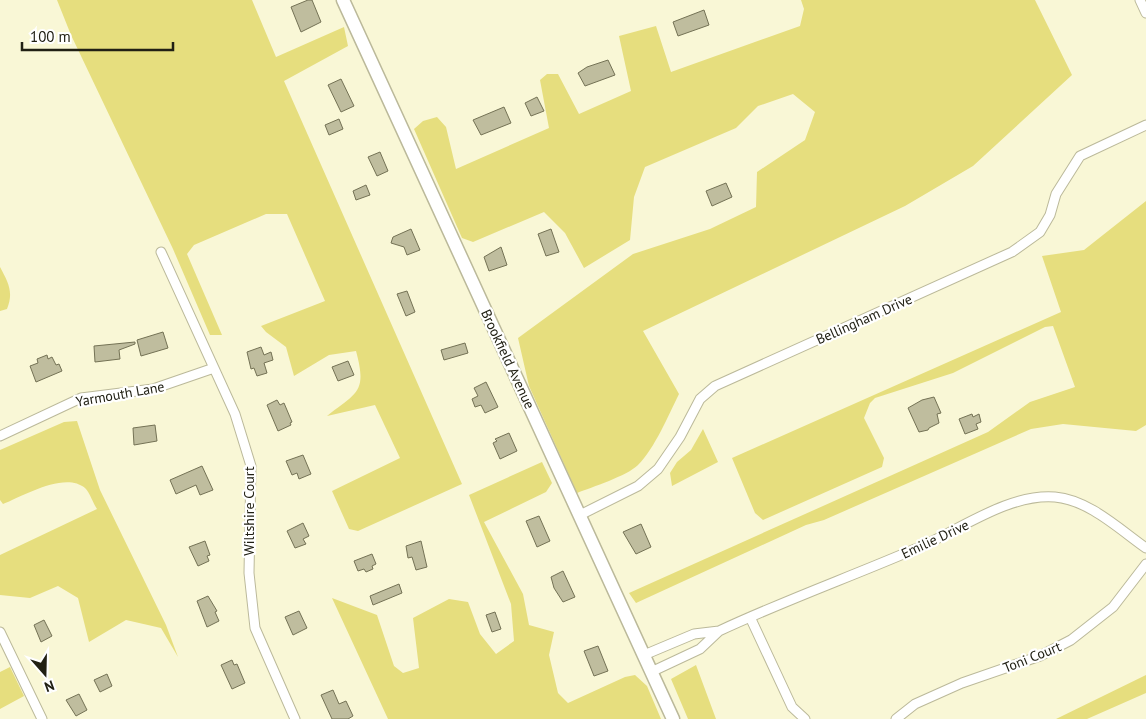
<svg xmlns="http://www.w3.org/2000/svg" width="1146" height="719" viewBox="0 0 1146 719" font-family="'PT Sans',sans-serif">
	<rect width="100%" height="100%" fill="#f9f7d6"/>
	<path fill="#e6de7e" d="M57,0H252L276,57L344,27L348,46L284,81L462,484L358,531L349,529L332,491L400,458L375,405L327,416C358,392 367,392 356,351L329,355L294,376L286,347L266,332L261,326L325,301L287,214H266L194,245L187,254L222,335H210L173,249L71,35Z
		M801,0H1035L1072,75L973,166L905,206L643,331L679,394C668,416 655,448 638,465C627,476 592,487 577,493L529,386L518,338L633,254L710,229L756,207L757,172L805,140L815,112L793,94L758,106L736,128L645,167L634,197L630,240L584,268L565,233L544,212L473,242L462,238L414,129L423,121L437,117L446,127L456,169L549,128L540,80L547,74H558L579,114L631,91L619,36L656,26L671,72L800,26L804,9Z
		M1146,201V425L1136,431L1063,424L1031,429L824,520L806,525L636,603L629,593L988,432L1030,402L1075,387L1053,326L1045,327L953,373L875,398L870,403L864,418L884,458L882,467L763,520L755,513L732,458L1061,312L1042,256L1084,250Z
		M0,267C8,282 14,292 7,309L0,311Z
		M77,421L100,490L166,625L178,657L161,628L126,620L89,642L78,598L58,586L30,598L0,595V555L97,509C93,503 90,493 85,488C65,471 23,496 3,504L0,500V450L64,422Z
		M703,429L718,462L672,486L670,473L677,462L691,450Z
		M542,462L552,483L546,492L484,522L523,594L529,625L554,632L549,655L558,693L568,703L625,677L635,675L647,686L661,719H388L332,598L377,615L394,666L403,673L419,668L413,618L449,599L468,602L480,634L496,654L514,641L511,604L469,495Z
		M696,665L716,719H688L671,679Z
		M10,667L24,696L0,709V672Z
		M1146,675V693L1087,719H1056Z"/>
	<path fill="#bfbd9e" stroke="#747255" d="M308,0H312L321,22L301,32L291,7Z
		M704,10L709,25L678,36L673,22Z
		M608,60L615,75L585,86L578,73L587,67Z
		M341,79L354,106L341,112L328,85Z
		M537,97L544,111L531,116L525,103Z
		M504,107L511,123L481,135L473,120Z
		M339,119L343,129L329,135L325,125Z
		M380,152L388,171L377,176L368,157Z
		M726,183L732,197L712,206L706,191Z
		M366,185L370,195L356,200L353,191Z
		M411,229L420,250L407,255L404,247L391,243L393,237Z
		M551,229L559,252L546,256L538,234Z
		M501,247L507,265L489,271L484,257Z
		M407,291L415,312L406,316L397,294Z
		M163,332L168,348L141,356L137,340Z
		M135,342V344L119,350L120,359L95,362L94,346Z
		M465,343L468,353L444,360L441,350Z
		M261,347L264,355L271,352L273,360L264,363L267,373L257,376L254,368L251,369L247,352Z
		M47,355L48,359L52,357L56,365L59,364L62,371L36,382L30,366L38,363L37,359Z
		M348,361L354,375L338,381L332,367Z
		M486,382L498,407L485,413L481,405L475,407L472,399L478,396L474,388Z
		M934,397L941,413L937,414L939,423L929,428L928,430L919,432L908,408L922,400Z
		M277,400L280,405L284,403L292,422L290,423L291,425L278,431L267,405Z
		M972,414L973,417L979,414L981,422L976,424L978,429L965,434L959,419Z
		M155,425L157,441L134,445L133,428Z
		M509,433L517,451L500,459L493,443L497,441L495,439Z
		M303,455L311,474L299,479L297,473L292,475L286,461Z
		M202,466L213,490L200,495L196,485L176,494L170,480Z
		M539,516L550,541L537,547L526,521Z
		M303,523L309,536L303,539L306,544L295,548L287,531Z
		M641,524L651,547L636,554L623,532Z
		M205,541L210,555L207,556L209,561L198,566L189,547Z
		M421,541L427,567L416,570L412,557L408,558L406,546Z
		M372,554L376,564L372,566L373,569L366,572L364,569L358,571L354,561Z
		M563,571L575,597L563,602L554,588L551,577Z
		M399,584L402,593L373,605L370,596Z
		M208,596L217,611L215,612L219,621L207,627L197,601Z
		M299,611L307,628L293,635L285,617Z
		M495,612L501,629L492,632L486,615Z
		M44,620L52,636L41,642L34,625Z
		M598,646L608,671L594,676L584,651Z
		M232,660L234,665L237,664L245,683L232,689L221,665Z
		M107,674L112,686L100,692L94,680Z
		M333,690L339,704L346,701L353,716L348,719H332L321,695Z
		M79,694L87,710L76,716L66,700Z"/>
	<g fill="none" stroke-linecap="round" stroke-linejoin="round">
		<defs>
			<path id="street" d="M1140,0L1146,13
				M161,252L235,414L251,466L249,573L255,628L295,719
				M0,436L81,398L153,389L214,368
				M580,515L638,486L658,469L680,437L700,399L715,386L1012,252L1040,232L1050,215L1056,194L1080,156L1146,125
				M750,617L792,707L805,719
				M0,632L42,719
				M644,655L694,634L719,631
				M651,672L700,649L719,631C783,601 850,577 915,549C957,532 1008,493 1055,497C1089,500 1119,529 1146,548
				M896,719L915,704L962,683L1040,656L1071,640L1113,607L1146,564"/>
			<path id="secondary" d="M343,0L673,719"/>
		</defs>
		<use href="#street" stroke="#bbb99a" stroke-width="11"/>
		<use href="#secondary" stroke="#bbb99a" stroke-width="15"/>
		<use href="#street" stroke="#fff" stroke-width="9"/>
		<use href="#secondary" stroke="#fff" stroke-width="12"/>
	</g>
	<g text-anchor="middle" stroke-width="4.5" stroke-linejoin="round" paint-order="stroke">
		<g font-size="14" fill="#212014" stroke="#fff">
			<text transform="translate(864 319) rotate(-24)" y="5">Bellingham Drive</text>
			<text transform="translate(508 359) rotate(65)" y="5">Brookfield Avenue</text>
			<text transform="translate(120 394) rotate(-10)" y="5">Yarmouth Lane</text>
			<text transform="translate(249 511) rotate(-90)" y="5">Wiltshire Court</text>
			<text transform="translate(935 539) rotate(-25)" y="5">Emilie Drive</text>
			<text transform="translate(1032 657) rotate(-22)" y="5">Toni Court</text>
		</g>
	</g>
	<g transform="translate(45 674) rotate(160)" stroke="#ffffff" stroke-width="4" paint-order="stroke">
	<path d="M0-4L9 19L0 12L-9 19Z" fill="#212014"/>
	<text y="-8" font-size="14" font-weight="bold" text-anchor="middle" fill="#212014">N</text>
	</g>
	<path d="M22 42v8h151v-8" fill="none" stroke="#212014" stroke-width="2.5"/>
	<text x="30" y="42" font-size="15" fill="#212014" stroke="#ffffff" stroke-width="4" paint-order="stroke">100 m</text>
</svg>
